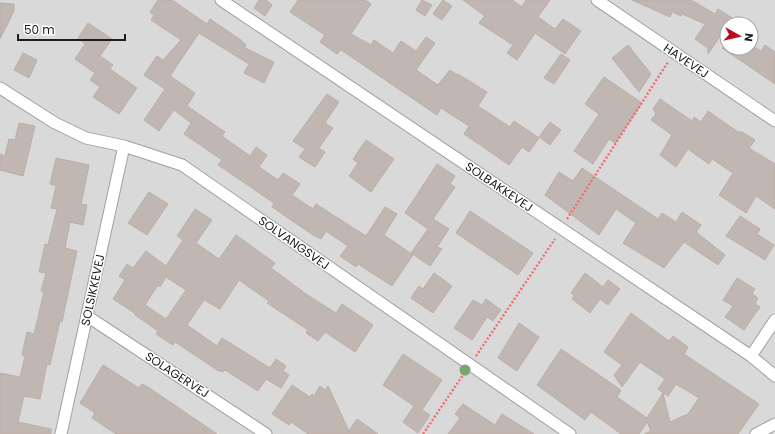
<svg xmlns="http://www.w3.org/2000/svg" width="775" height="434" viewBox="0 0 775 434" font-family="Poppins,sans-serif">
	<rect width="100%" height="100%" fill="#ede8e2"/>
	<path fill="#dad9d9" fill-rule="evenodd" d="M0,0H775V434H0ZM727,24H751V48H727Z"/>
	<path fill="#c1b7b2" stroke="#beada5" fill-rule="evenodd" d="M158,0H172L207,24L210,19L241,40L246,45L245,48L274,62L264,83L244,73L249,64L199,33L170,76L195,93L187,106L225,132L222,136L250,156L256,147L267,155L259,167L278,180L283,173L300,184L292,195L313,209L316,204L366,236L385,207L397,214L384,235L413,255L392,286L358,264L356,267L340,256L348,246L326,231L321,239L313,235L272,207L274,203L218,165L222,160L184,134L191,123L174,110L159,131L144,120L165,89L144,75L157,56L163,60L181,40L151,20L154,15L150,12Z
		M259,0H266L272,5L265,16L254,8Z
		M298,0H365L371,4L351,34L371,45L374,40L393,53L401,41L416,51L426,37L435,43L416,70L438,85L450,70L457,75L458,74L487,92L478,106L510,127L514,121L539,138L529,152L522,147L509,165L464,134L469,126L441,108L437,115L341,50L337,54L320,42L325,35L290,12Z
		M422,0L432,5L425,16L416,10Z
		M443,0L452,6L442,20L433,14Z
		M463,0H512L522,7L526,0H550L538,17L555,29L563,19L581,31L565,54L535,33L517,60L507,53L513,45L479,23L485,16Z
		M632,0H691L715,14L718,9L732,18L708,54V48L695,39L705,24L682,14L681,16L672,12L670,17Z
		M0,3L14,4V11L0,39Z
		M88,23L112,39L100,56L113,65L110,69L137,88L119,114L93,97L100,87L90,80L95,73L75,59L85,44L78,38Z
		M628,45L651,74L639,92L612,58Z
		M765,45L775,52V84L722,48H756L761,51Z
		M23,53L37,60L29,78L14,70Z
		M561,54L570,60L554,84L544,78Z
		M604,77L642,103L615,143L609,139L593,164L574,151L599,114L585,104Z
		M327,94L339,102L325,123L333,128L319,148L325,152L315,167L299,157L305,149L293,141Z
		M660,99L692,121L694,117L701,122L708,111L738,132H742L755,140L749,148L775,164V209L756,196L746,213L719,195L733,173L712,159L709,164L688,149L676,167L660,155L672,135L651,120L656,114L653,109Z
		M550,122L561,130L550,145L539,137Z
		M19,123L35,126L23,176L0,170V154L5,156L9,139L15,140Z
		M366,140L394,159L371,192L349,176L358,163L353,159Z
		M56,158L89,165L81,204L87,205L83,225L70,222L65,248L77,251L62,322L60,321L50,365L47,364L40,399L24,396L18,422L51,429V434H0V373L20,377L25,356L22,355L27,332L34,334L44,292L41,291L46,273L39,272L45,244L48,245L57,209L51,208L56,186L50,184Z
		M437,164L455,176L450,184L455,187L433,219L449,229L437,247L442,249L430,266L411,253L428,229L405,213Z
		M582,168L658,219L662,213L676,222L682,212L701,225L696,232L725,255L718,265L684,242L664,268L623,243L636,223L616,209L599,235L545,195L559,172L573,181Z
		M149,192L168,204L147,235L128,223Z
		M195,209L212,220L196,243L219,259L236,235L275,263L271,268L306,294L336,313L342,304L373,325L355,352L325,332L318,341L306,333L308,330L267,303L269,301L239,280L220,309L204,300L187,325L217,346L222,338L270,368L276,359L286,366L283,371L289,375L281,388L266,379L258,391L225,370L223,372L217,370L175,342L173,345L156,334L158,331L135,315L136,314L113,299L125,280L119,276L127,264L133,268L146,251L166,266L183,240L177,236ZM166,277L186,290L166,319L145,305L158,285L160,287Z
		M470,211L533,253L518,275L456,233Z
		M740,216L760,229L757,234L774,245L765,260L726,236Z
		M434,273L452,286L433,313L411,298L419,286L423,289Z
		M585,273L603,287L608,280L620,289L608,305L600,299L590,313L572,299L574,296L571,293Z
		M737,278L755,289L752,294L758,298L755,304L760,307L744,330L725,317L733,306L723,300Z
		M486,299L501,310L493,321L487,317L472,340L454,328L473,300L482,305Z
		M631,313L669,341L673,336L688,347L684,354L759,404L738,434H644L651,431L647,422L639,434H621L591,412L585,420L537,385L561,349L621,390L617,397L647,418L663,393L658,389L665,379L640,362L622,387L614,375L622,365L604,352ZM676,384L699,398L688,414L670,422L663,393L668,396Z
		M519,323L539,337L517,371L498,358Z
		M403,354L442,380L422,410L430,415L418,433L403,422L414,406L383,385Z
		M103,365L139,388L142,384L148,387L217,434H116L92,418L95,413L80,403Z
		M292,385L310,397L312,394L314,396L320,386L325,390L328,386L349,431L357,419L378,434H308L291,422L289,425L272,414Z
		M463,404L495,425L502,414L534,434H448L460,418L455,414Z"/>
	<g fill="none" stroke-linecap="round" stroke-linejoin="round">
		<defs>
			<path id="minor" d="M221,0L751,356L775,376
				M597,0L775,121
				M0,88L55,123L86,138L124,146L182,165L570,434
				M87,316L266,434
				M751,356L775,320
				M61,434L124,146
				M756,434L775,424"/>
		</defs>
		<use href="#minor" stroke="#a0a0a0" stroke-width="13"/>
		<path stroke="#f36d70" stroke-width="2.5" stroke-dasharray="2 2" stroke-linecap="butt" d="M567,219L668,62
			M476,356L555,239
			M423,434L463,375"/>
		<use href="#minor" stroke="#fff" stroke-width="11"/>
	</g>
	<circle fill="#76a86e" cx="465" cy="370" r="5.5"/>
	<g text-anchor="middle" stroke-width="3" stroke-linejoin="round" paint-order="stroke">
		<g font-size="12" fill="#1c1c1c" stroke="#fff">
			<text transform="translate(686 61) rotate(34)" y="4">HAVEVEJ</text>
			<text transform="translate(499 187) rotate(34)" y="4">SOLBAKKEVEJ</text>
			<text transform="translate(294 243) rotate(35)" y="4">SOLVANGSVEJ</text>
			<text transform="translate(93 290) rotate(-78)" y="4">SOLSIKKEVEJ</text>
			<text transform="translate(177 375) rotate(33)" y="4">SOLAGERVEJ</text>
		</g>
	</g>
	<g transform="translate(739 36) rotate(98)"><circle r="19" fill="#ffffff" stroke="#a4a4a4"/>
	<path d="M0-3L7 15L0 10L-7 15Z" fill="#bf0920"/>
	<text y="-6" font-size="11" font-weight="bold" text-anchor="middle" fill="#1c1c1c">N</text>
	</g>
	<path d="M18 34v6h107v-6" fill="none" stroke="#1c1c1c" stroke-width="2"/>
	<text x="24" y="34" font-size="12" fill="#1c1c1c" stroke="#ffffff" stroke-width="3" paint-order="stroke">50 m</text>
</svg>
